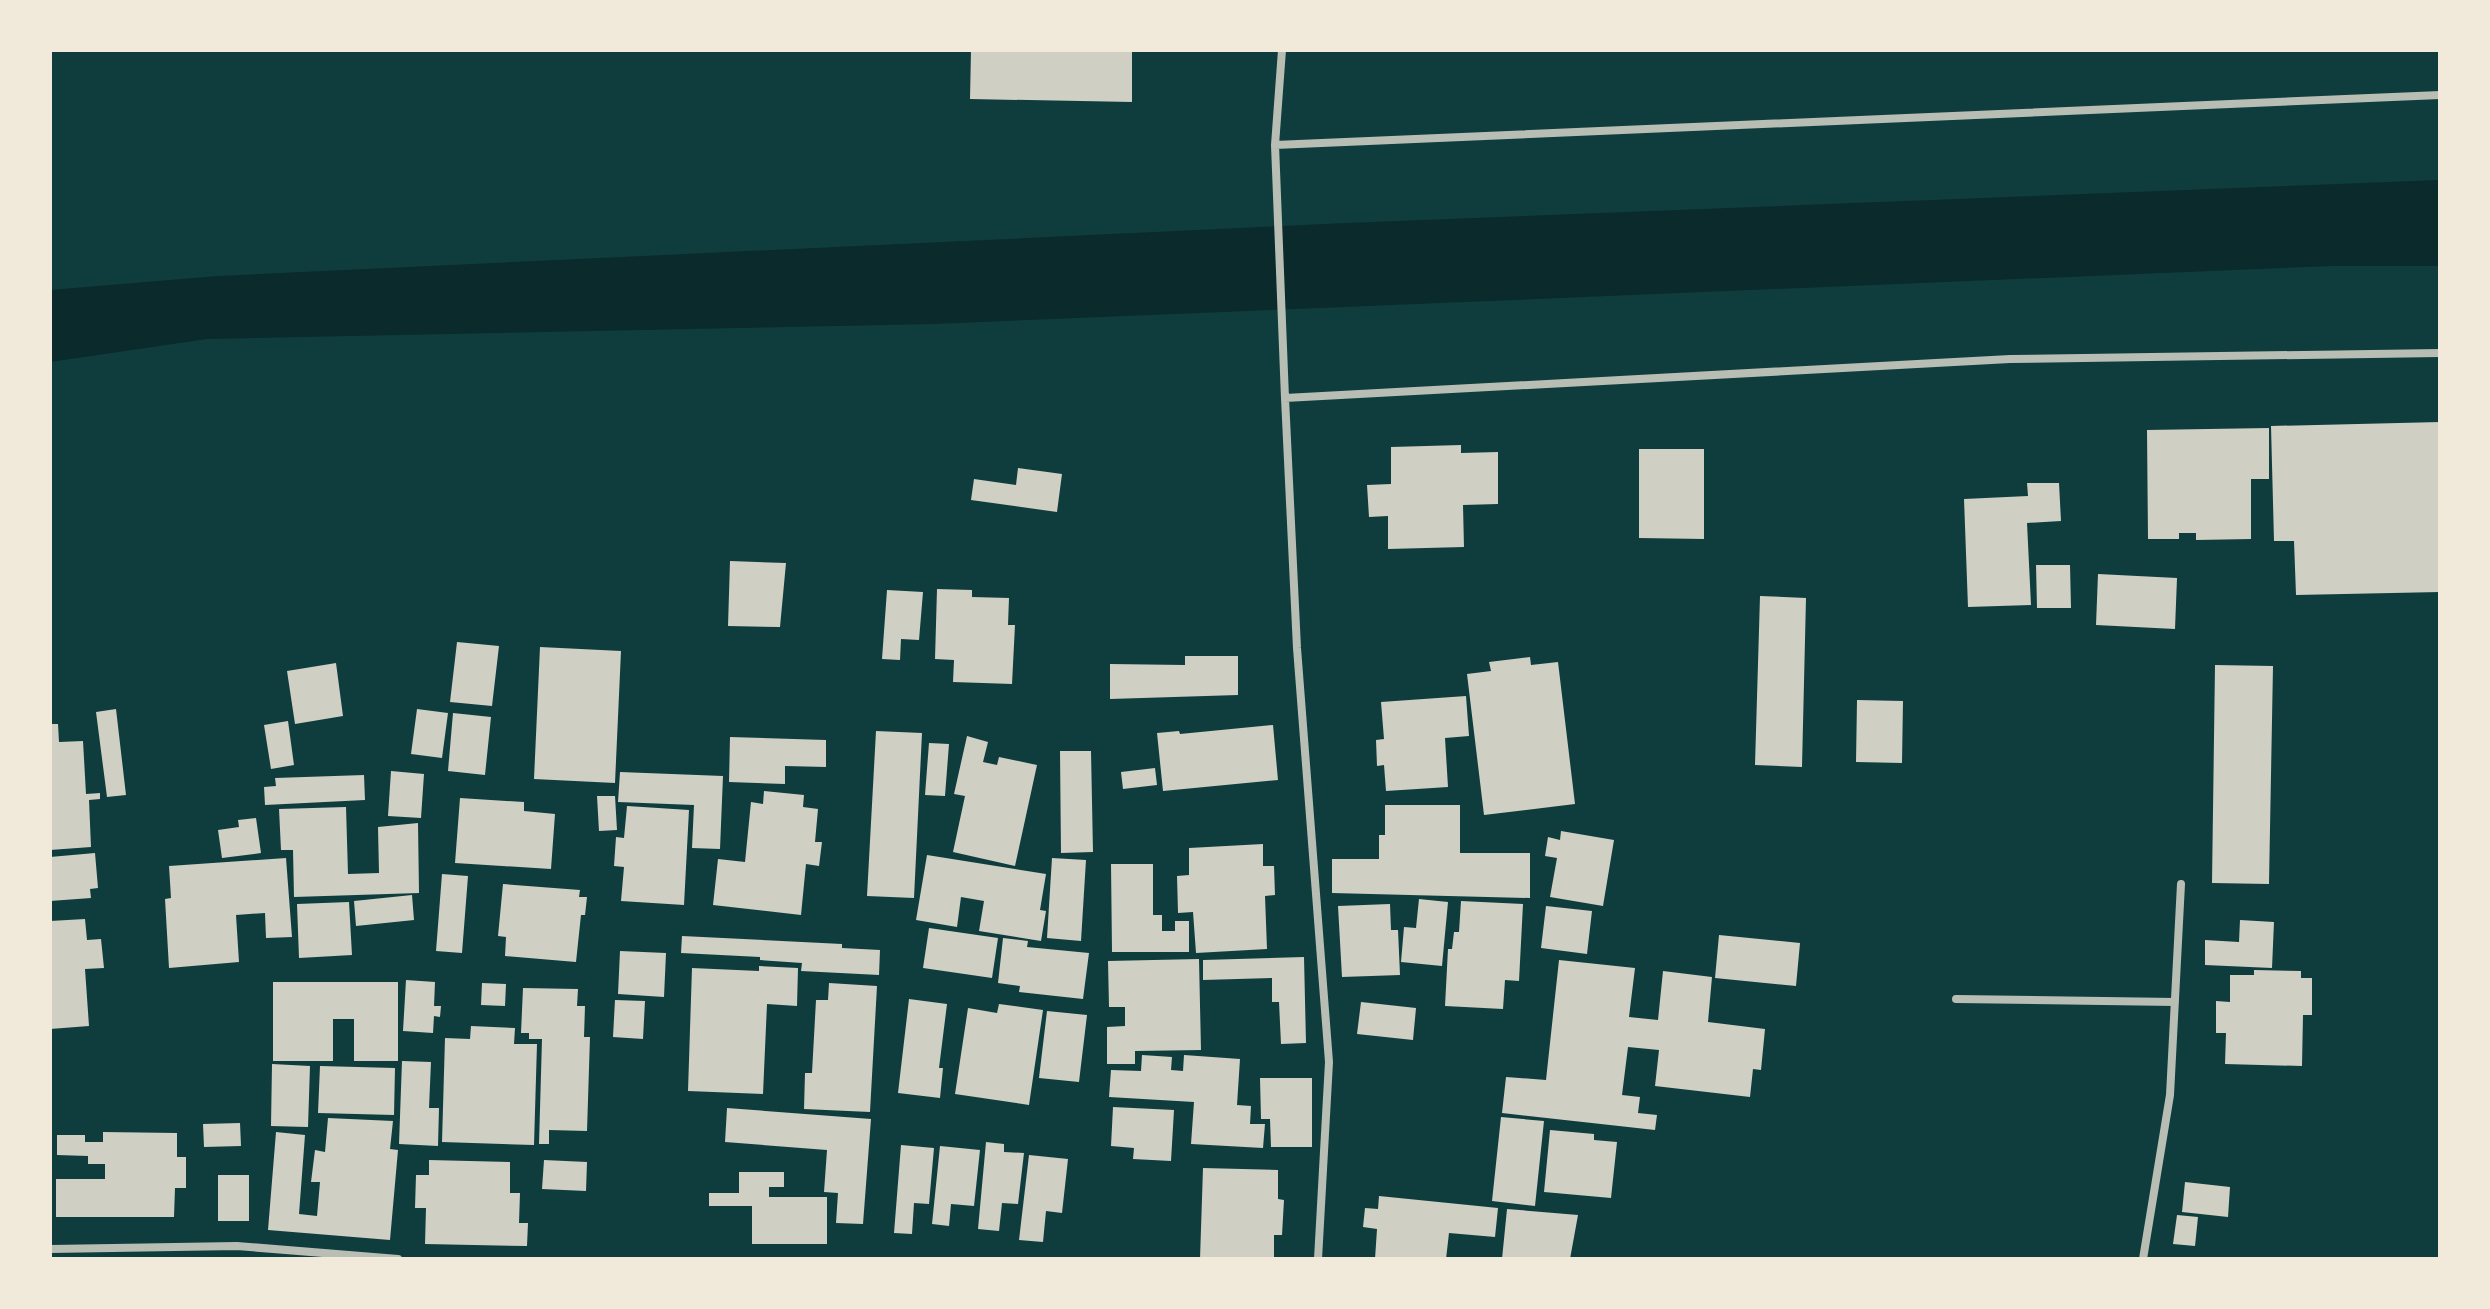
<svg xmlns="http://www.w3.org/2000/svg" width="2490" height="1309" viewBox="0 0 2490 1309" font-family="'Roboto Condensed',sans-serif">
	<rect width="100%" height="100%" fill="#0f3d3e"/>
	<path fill="#0a2a2b" d="M2440,180V266H2330L934,324L207,339L50,362V290L218,276L1346,223Z"/>
	<path fill="#cfcfc3" d="M971,50H1132V102L970,99Z
		M2440,422V592L2296,595L2294,541H2274L2271,426Z
		M2269,428V479H2251V539L2196,540V533H2179V539H2148L2147,430Z
		M1461,445V453L1498,452V504L1463,505L1464,547L1388,549V516L1369,517L1367,485L1391,484V447Z
		M1639,449H1704V539L1639,538Z
		M1018,468L1062,474L1057,512L971,500L974,479L1016,485Z
		M2027,483H2059L2061,521L2027,523L2031,605L1968,607L1964,499L2028,496Z
		M730,561L786,563L780,627L728,626Z
		M2036,565H2070L2071,608H2037Z
		M2098,574L2177,578L2175,629L2096,625Z
		M937,589L972,590V597L1009,598L1008,625H1015L1012,684L953,682L954,660L935,659Z
		M887,590L923,592L919,640L901,639L900,660L882,659Z
		M1760,596L1806,598L1802,767L1755,765Z
		M457,642L499,646L492,706L450,702Z
		M540,647L621,651L615,783L534,779Z
		M1185,656H1238V695L1110,699V664L1185,665Z
		M1530,657L1531,665L1558,662L1575,804L1484,815L1467,674L1491,671L1489,662Z
		M336,663L343,716L295,724L287,671Z
		M2215,665L2273,666L2269,884L2212,883Z
		M1466,696L1469,736L1445,738L1448,787L1386,791L1384,765L1377,766L1376,740L1384,739L1381,702Z
		M1857,700L1903,701L1902,763L1856,762Z
		M116,709L126,795L107,797L96,712Z
		M417,709L448,713L442,758L411,754Z
		M453,713L491,717L485,775L448,771Z
		M288,721L294,765L271,769L264,725Z
		M50,724H58L59,742L83,741L86,794L100,793V799L89,800L91,847L50,850Z
		M1273,725L1278,780L1163,791L1157,733L1179,731L1180,734Z
		M876,731L922,733L914,898L867,896Z
		M967,736L988,742L983,762L997,765L999,757L1037,765L1015,866L953,852L965,796L954,794Z
		M730,737L826,740V767L785,766V784L729,782Z
		M929,743L949,744L945,796L925,795Z
		M1060,751H1091L1093,852L1061,853Z
		M1155,768L1157,785L1123,789L1121,772Z
		M391,771L424,774L421,818L388,816Z
		M620,772L723,776L720,849L692,848L694,805L618,802Z
		M364,775L365,800L265,805L264,787L276,786L275,778Z
		M764,791L804,795L803,807L818,809L815,842H822L819,866L806,864L801,915L713,905L718,859L745,862L751,802L763,804Z
		M597,796H615L617,830L599,831Z
		M460,798L524,802V811L555,814L551,869L455,863Z
		M1385,805H1460V853H1530V898L1332,893V859H1379V835H1385Z
		M627,806L689,810L684,905L621,901L624,867L614,866L616,837L624,838Z
		M346,807L348,874L379,873L378,827L418,823L419,893L294,897L293,850H281L279,809Z
		M256,818L261,853L222,858L218,830L239,827L238,820Z
		M1561,831L1614,840L1603,906L1550,897L1557,858L1545,856L1548,837L1560,840Z
		M1263,844V866H1274L1275,895L1265,896L1267,949L1196,953L1193,912L1178,913L1177,876L1189,875V848Z
		M95,853L98,888L90,889L91,898L50,901V857Z
		M927,855L1046,874L1040,910L1046,911L1041,941L979,931L984,901L961,897L957,927L916,920Z
		M286,858L292,937L266,938L265,913L236,915L239,962L169,968L165,899L171,898L169,866Z
		M1052,858L1086,860L1081,941L1047,938Z
		M1111,864H1153V915H1162V931H1175V921H1189V952H1112Z
		M442,874L468,876L462,953L436,951Z
		M503,884L580,890L579,897H587L585,915H581L576,962L505,956L506,937L498,936Z
		M412,895L414,920L356,926L354,901Z
		M1419,899L1448,902L1442,966L1401,962L1404,927L1416,928Z
		M1461,901L1523,904L1519,981L1505,980L1503,1009L1445,1006L1448,949H1452L1454,932H1459Z
		M349,902L352,955L299,958L297,904Z
		M1390,904L1391,930H1398L1400,975L1342,977L1338,906Z
		M1546,906L1592,911L1587,954L1541,948Z
		M85,919L87,940L101,939L104,968L85,969L89,1026L50,1029V921Z
		M2240,920L2274,922L2272,968L2205,965V940L2239,942Z
		M929,928L998,938L992,978L923,968Z
		M1719,935L1800,943L1796,986L1715,978Z
		M682,936L842,944V948L880,950L879,975L801,971L802,963L760,960V957L681,953Z
		M1003,938L1028,941L1027,947L1089,953L1083,999L1019,992L1020,986L998,983Z
		M620,951L666,953L664,997L618,994Z
		M1304,957L1306,1043L1281,1044L1279,1002H1272V978L1203,980V960Z
		M1199,959L1201,1050L1135,1051V1064H1107V1027L1125,1026V1007H1109L1108,961Z
		M1559,960L1635,968L1629,1017L1658,1020L1663,971L1712,977L1708,1022L1765,1029L1761,1070L1753,1069L1750,1097L1655,1086L1659,1050L1628,1047L1622,1095L1640,1097L1638,1113L1657,1115L1655,1130L1502,1113L1506,1077L1546,1080Z
		M759,966L798,968L797,1006L767,1004L763,1094L688,1091L692,968L759,971Z
		M2254,970L2301,971V978H2312V1015H2303L2302,1066L2225,1064L2226,1033H2216V1001L2230,1002V975H2254Z
		M406,980L435,982L434,1006H441L440,1017L434,1016L433,1033L403,1031Z
		M273,982H398V1061H354V1019H333V1061H273Z
		M482,983L506,984L505,1006L481,1005Z
		M829,983L877,986L870,1112L804,1109L805,1073H812L816,1000H828Z
		M523,988L578,989L577,1006H585L584,1037H590L587,1131L549,1130V1144H539L542,1039H529V1033H521Z
		M909,999L947,1004L939,1068H943L940,1098L898,1093Z
		M615,1000L645,1001L643,1039L613,1037Z
		M1361,1002L1416,1008L1413,1040L1357,1034Z
		M999,1004L1043,1010L1029,1105L955,1094L968,1008L997,1013Z
		M1047,1011L1087,1015L1079,1082L1039,1078Z
		M471,1026L515,1028L514,1044H537L534,1145L442,1142L445,1038L470,1039Z
		M1142,1055L1172,1057L1171,1070L1183,1071L1184,1055L1240,1059L1237,1105L1251,1106L1250,1124H1265L1263,1148L1191,1144L1194,1102L1109,1097L1111,1070L1141,1071Z
		M402,1061L431,1062L429,1108H439L438,1146L399,1144Z
		M272,1064L310,1066L308,1127L271,1126Z
		M320,1066L395,1068L394,1115L318,1113Z
		M1260,1078H1312V1147H1271L1270,1119H1261Z
		M1113,1107L1174,1110L1171,1161L1133,1159L1134,1148L1111,1146Z
		M727,1108L871,1119L863,1224L836,1223L838,1193L824,1192L827,1150L725,1142Z
		M1501,1117L1544,1121L1535,1206L1492,1201Z
		M328,1118L393,1121L390,1149L398,1150L390,1240L268,1230L276,1132L305,1135L299,1214L317,1216L320,1182H311L315,1150L325,1152Z
		M240,1123L241,1146L204,1147L203,1124Z
		M1550,1130L1594,1134V1140L1617,1142L1611,1198L1544,1192Z
		M103,1132L177,1133V1157H186V1188H175L174,1217H56V1179H105V1164H88V1156L57,1155V1135H85V1142H103Z
		M986,1142L1004,1144V1152L1024,1153L1018,1204L1002,1203L999,1231L978,1229Z
		M901,1145L934,1148L929,1204L914,1203L912,1234L894,1233Z
		M940,1146L980,1150L974,1206L951,1204L949,1226L932,1224Z
		M1029,1155L1068,1159L1062,1213L1046,1211L1043,1242L1019,1240Z
		M429,1160L510,1162V1193H520L519,1223H528L527,1246L425,1244L426,1208H415L416,1175H429Z
		M544,1160L587,1162L586,1191L542,1189Z
		M1203,1168L1278,1170V1199L1284,1200L1282,1235H1274V1259H1200Z
		M739,1172H784V1187H769V1197H827V1244H752V1206H709V1193H739Z
		M218,1175H249V1221H218Z
		M2185,1182L2230,1187L2228,1217L2182,1212Z
		M1379,1196L1498,1208L1495,1237L1449,1233L1446,1259H1375L1377,1229L1363,1227L1365,1208L1378,1209Z
		M1507,1209L1578,1215L1570,1259H1502Z
		M2177,1215L2198,1217L2195,1246L2173,1244Z"/>
	<g fill="none" stroke-linecap="round" stroke-linejoin="round">
		<path stroke="#b8beb3" stroke-width="8" d="M1282,50L1275,145L1285,398L1297,648L1329,1062L1318,1259
			M1275,145L2440,95
			M1285,398L2010,359L2440,353
			M1956,999L2175,1002
			M50,1249L237,1246L398,1259
			M2143,1259L2170,1095L2181,884"/>
	</g>
	<rect width="2490" height="1309" fill="none" stroke="#f1e9da" stroke-width="104"/>
</svg>
